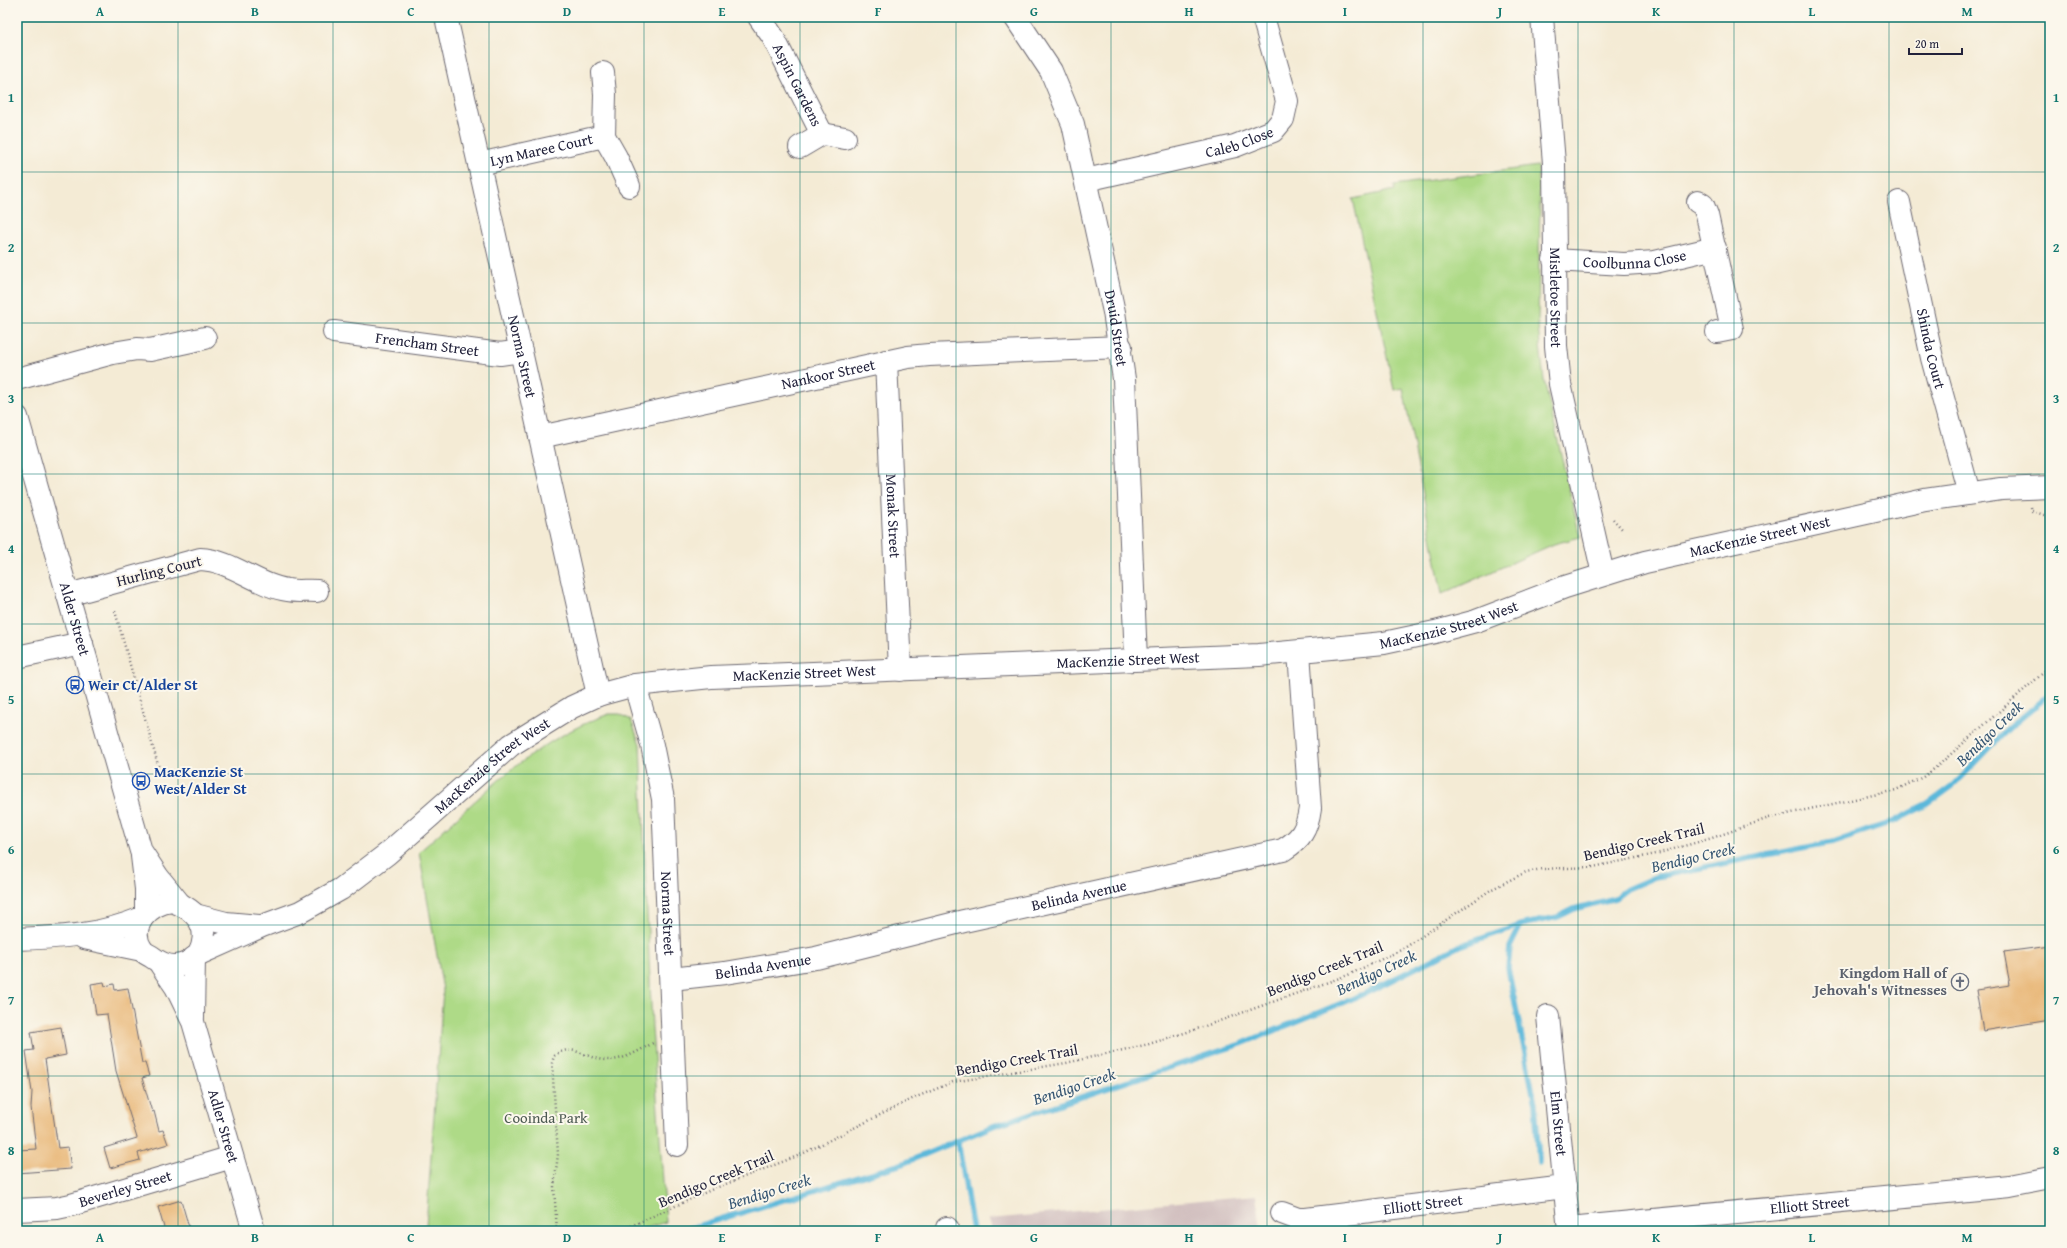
<svg xmlns="http://www.w3.org/2000/svg" width="2067" height="1248" viewBox="0 0 2067 1248" font-family="'Gentium Book Plus',serif">
	<rect width="100%" height="100%" fill="#fbf7ec"/>
	<filter id="ink" filterUnits="userSpaceOnUse"><feTurbulence type="fractalNoise" baseFrequency=".025" numOctaves="2"/><feDisplacementMap in="SourceGraphic" scale="8" xChannelSelector="R" yChannelSelector="G"/><feConvolveMatrix kernelMatrix="1 2 1 2 8 2 1 2 1" color-interpolation-filters="sRGB"/></filter>
	<filter id="wash" filterUnits="userSpaceOnUse"><feTurbulence type="fractalNoise" baseFrequency=".012" numOctaves="4" result="noise"/><feDisplacementMap in="SourceGraphic" scale="16" xChannelSelector="R" yChannelSelector="G"/><feGaussianBlur stdDeviation="0.9" result="paint"/><feColorMatrix in="noise" values="0 0 0 0 0 0 0 0 0 0 0 0 0 0 0 0 0 1.4 0 .05"/><feComposite in="paint" operator="in"/></filter>
	<g filter="url(#wash)">
		<rect width="100%" height="100%" fill="#f4ebd5"/>
		<path fill="#d1bfbf" d="M1257,1195L1261,1231H991L989,1219Z"/>
		<path fill="#aeda87" stroke="#687e61" d="M1538,166L1540,200L1538,327L1544,380L1580,537L1554,544L1442,594L1403,388L1394,390L1353,199L1395,190L1394,185Z
			M609,714H620L631,720L640,744L652,1028L666,1222L636,1231H428L426,1226L443,990L419,852C480,798 531,741 609,714Z"/>
		<g fill="none" stroke-linecap="round" stroke-linejoin="round">
			<path stroke="#5cb8da" stroke-width="5.5" d="M1521,925L1510,947L1508,968L1535,1103L1539,1163
				M958,1141L973,1231
				M681,1231L902,1164L993,1126L1241,1044L1364,994L1459,946L1521,925L1558,917L1574,909L1615,898L1627,889L1655,877L1833,842L1895,821L1928,804L1954,785L2007,730L2050,694"/>
		</g>
		<g id="blocks">
			<path fill="#e9b97b" d="M2050,946V1020L1983,1031L1976,990L2010,985L2004,952Z
				M104,982L105,986L114,984L115,990L128,988L142,1063H145L149,1076L142,1078L152,1112L154,1111L159,1131L163,1130L168,1144L138,1153L140,1160L110,1168L104,1148L137,1138L116,1071L107,1014L96,1015L91,984Z
				M61,1027L66,1055L45,1059L58,1148L68,1147L71,1169L17,1173V1150L36,1149L31,1107L32,1092L26,1051L34,1050L31,1032Z
				M181,1200L190,1231H165L158,1207Z"/>
		</g>
	</g>
	<g filter="url(#ink)">
		<use href="#blocks" fill-opacity="0" stroke="#6c6871" stroke-width="1"/>
		<g fill="none" stroke-linecap="round" stroke-linejoin="round">
			<defs>
				<g id="minor">
					<path id="s1" d="M446,17L598,695"/>
					<path id="s2" d="M759,17L773,37L822,134"/>
					<path id="s3" d="M1015,17L1051,71L1073,124L1114,312L1124,379L1136,659"/>
					<path id="s4" d="M1542,17L1554,163L1556,346L1560,384L1603,574"/>
					<path d="M603,73L605,94L604,136"/>
					<path d="M800,147L822,134L845,138"/>
					<path id="s5" d="M479,164L604,136L616,157L629,186"/>
					<path id="s6" d="M1086,180L1235,146L1273,131L1283,119L1287,101L1263,17"/>
					<path d="M1698,202L1703,205L1707,215L1732,329L1717,332"/>
					<path id="s7" d="M1899,202L1932,358L1969,493"/>
					<path id="s8" d="M1554,260L1624,264L1655,262L1715,248"/>
					<path id="s9" d="M334,332L500,354L521,351"/>
					<path id="s10" d="M886,361L900,670"/>
					<path d="M17,379L113,353L137,349L150,350L205,338"/>
					<path id="s11" d="M17,417L141,851L158,877L179,903"/>
					<path id="s12" d="M540,437L908,357L929,355L1121,347"/>
					<path d="M68,595L200,559C232,560 257,586 288,590C297,592 308,590 317,591"/>
					<path d="M17,657L82,643"/>
					<path id="s13" d="M635,685L652,745L663,799L677,1145"/>
					<path d="M142,856L146,889V912"/>
					<path d="M172,901C197,910 212,928 199,954C183,969 169,970 152,957C149,955 144,953 142,950C126,927 149,903 172,901Z"/>
					<path d="M195,915L226,923L259,926"/>
					<path d="M84,938L142,950"/>
					<path d="M17,939C63,937 98,936 142,918"/>
					<path id="s14" d="M199,954L262,926L300,912L341,889L387,854L511,745L572,707L598,695L635,685L711,677L1259,655L1384,643L1435,632L1476,621L1565,587L1645,562L1925,500L2001,489L2050,487"/>
					<path id="s15" d="M161,965L176,987L193,1022L254,1231"/>
					<path id="s16" d="M671,979L725,973L816,958L964,921L1283,850C1301,839 1307,830 1310,808L1299,652"/>
					<path id="s17" d="M1548,1016L1569,1231"/>
					<path d="M193,1017L194,958"/>
					<path id="s18" d="M17,1210L57,1208L71,1205L232,1157"/>
					<path id="s19" d="M1282,1213L1298,1219H1306L1565,1187"/>
					<path d="M947,1228V1231"/>
					<path id="s20" d="M1569,1228L2010,1186L2050,1178"/>
				</g>
			</defs>
			<use href="#minor" stroke="#6c6871" stroke-width="24"/>
			<path stroke="#6c6871" stroke-width="2.5" stroke-dasharray="1 3" stroke-linecap="butt" d="M2031,507L2032,511L2050,517
				M1613,519L1622,529
				M115,611L160,772
				M557,1231L554,1187L558,1154L552,1063L554,1056C572,1041 587,1060 606,1060C623,1061 638,1051 653,1043
				M620,1231L713,1189L800,1155L914,1098L953,1082L1066,1063L1149,1044L1194,1030L1348,975L1403,949L1492,889L1526,872L1542,869L1593,867L1656,854L1712,838L1769,818L1896,790L1923,777L1934,769L2050,667"/>
			<use href="#minor" stroke="#fff" stroke-width="22"/>
		</g>
	</g>
	<path fill="none" stroke="#0f766e" stroke-width="1" stroke-opacity="0.55" d="M178,17V1231M333,17V1231M489,17V1231M644,17V1231M800,17V1231M956,17V1231M1111,17V1231M1267,17V1231M1423,17V1231M1578,17V1231M1734,17V1231M1889,17V1231M17,172H2050M17,323H2050M17,474H2050M17,624H2050M17,774H2050M17,925H2050M17,1076H2050"/>
	<defs>
		<symbol id="bus-ring" viewBox="-11 -11 22 22"><circle r="9.5" fill="#fbf7ec" stroke="#1a4fb4" stroke-width="1.5"/><path d="M-5-6H5V4H4V6H2V4H-2V6H-4V4H-5ZM-3.5-4V0h7V-4ZM-3.5 1.2v1.5H-2V1.2ZM2 1.2v1.5H3.5V1.2Z" fill="#1a4fb4"/></symbol>
		<symbol id="church-ring" viewBox="-11 -11 22 22"><circle r="9.5" fill="#fbf7ec" stroke="#6b7280" stroke-width="1.5"/><path d="M-1.2-6h2.4v3.5h3.3v2.4h-3.3V6h-2.4V-.1h-3.3v-2.4h3.3Z" fill="#6b7280"/></symbol>
	</defs>
	<g fill-rule="evenodd">
		<use href="#bus-ring" x="65" y="675" width="20" height="20"/>
		<use href="#bus-ring" x="131" y="771" width="20" height="20"/>
		<use href="#church-ring" x="1950" y="972" width="20" height="20"/>
	</g>
	<g text-anchor="middle" stroke-width="4" stroke-linejoin="round" paint-order="stroke">
		<g font-size="15" fill="#22223b" stroke="#fbf7ec">
			<text dy="5" stroke="none"><textPath href="#s2" startOffset="78">Aspin Gardens</textPath></text>
			<text dy="5" stroke="none"><textPath href="#s6" startOffset="158">Caleb Close</textPath></text>
			<text dy="5" stroke="none"><textPath href="#s5" startOffset="64">Lyn Maree Court</textPath></text>
			<text dy="5" stroke="none"><textPath href="#s8" startOffset="81">Coolbunna Close</textPath></text>
			<text dy="5" stroke="none"><textPath href="#s4" startOffset="281">Mistletoe Street</textPath></text>
			<text dy="5" stroke="none"><textPath href="#s3" startOffset="331">Druid Street</textPath></text>
			<text dy="5" stroke="none"><textPath href="#s9" startOffset="94">Frencham Street</textPath></text>
			<text dy="5" stroke="none"><textPath href="#s7" startOffset="150">Shinda Court</textPath></text>
			<text dy="5" stroke="none"><textPath href="#s1" startOffset="348">Norma Street</textPath></text>
			<text dy="5" stroke="none"><textPath href="#s12" startOffset="295">Nankoor Street</textPath></text>
			<text dy="5" stroke="none"><textPath href="#s10" startOffset="155">Monak Street</textPath></text>
			<text dy="5" stroke="none"><textPath href="#s14" startOffset="1660">MacKenzie Street West</textPath></text>
			<text transform="translate(159 571) rotate(-14)" y="5">Hurling Court</text>
			<text dy="5" stroke="none"><textPath href="#s11" startOffset="210">Alder Street</textPath></text>
			<text dy="5" stroke="none"><textPath href="#s14" startOffset="1336">MacKenzie Street West</textPath></text>
			<text dy="5" stroke="none"><textPath href="#s14" startOffset="1012">MacKenzie Street West</textPath></text>
			<text dy="5" stroke="none"><textPath href="#s14" startOffset="688">MacKenzie Street West</textPath></text>
			<text dy="5" stroke="none"><textPath href="#s14" startOffset="352">MacKenzie Street West</textPath></text>
			<text transform="translate(1644 842) rotate(-13)" y="5">Bendigo Creek Trail</text>
			<text dy="5" stroke="none"><textPath href="#s16" startOffset="417">Belinda Avenue</textPath></text>
			<text dy="5" stroke="none"><textPath href="#s13" startOffset="232">Norma Street</textPath></text>
			<text dy="5" stroke="none"><textPath href="#s16" startOffset="93">Belinda Avenue</textPath></text>
			<text transform="translate(1325 969) rotate(-22)" y="5">Bendigo Creek Trail</text>
			<text transform="translate(1017 1060) rotate(-10)" y="5">Bendigo Creek Trail</text>
			<text dy="5" stroke="none"><textPath href="#s17" startOffset="108">Elm Street</textPath></text>
			<text dy="5" stroke="none"><textPath href="#s15" startOffset="174">Adler Street</textPath></text>
			<text transform="translate(716 1179) rotate(-23)" y="5">Bendigo Creek Trail</text>
			<text dy="5" stroke="none"><textPath href="#s18" startOffset="111">Beverley Street</textPath></text>
			<text dy="5" stroke="none"><textPath href="#s19" startOffset="143">Elliott Street</textPath></text>
			<text dy="5" stroke="none"><textPath href="#s20" startOffset="242">Elliott Street</textPath></text>
		</g>
		<g font-size="15" font-weight="bold" fill="#164399" stroke="#fbf7ec" text-anchor="start">
			<text x="88" y="690">Weir Ct/Alder St</text>
			<text x="154" y="777">MacKenzie St<tspan x="154" dy="17">West/Alder St</tspan></text>
		</g>
		<g font-size="15" font-weight="bold" fill="#5b616d" stroke="#fbf7ec" text-anchor="end">
			<text x="1947" y="978">Kingdom Hall of<tspan x="1947" dy="17">Jehovah's Witnesses</tspan></text>
		</g>
		<g font-size="15" fill="#4c5952" stroke="#fbf7ec">
			<text x="546" y="1123">Cooinda Park</text>
		</g>
		<g font-size="16" font-style="italic" fill="#365673" stroke="#fbf7ec">
			<text transform="translate(1989 733) rotate(-44)" y="6">Bendigo Creek</text>
			<text transform="translate(1693 857) rotate(-13)" y="6">Bendigo Creek</text>
			<text transform="translate(1376 972) rotate(-25)" y="6">Bendigo Creek</text>
			<text transform="translate(1074 1086) rotate(-18)" y="6">Bendigo Creek</text>
			<text transform="translate(769 1191) rotate(-17)" y="6">Bendigo Creek</text>
		</g>
	</g>
	<rect width="2067" height="1248" fill="none" stroke="#fbf7ec" stroke-width="44"/>
	<path d="M1909 48v6h53v-6" fill="none" stroke="#22223b" stroke-width="2"/>
	<text x="1915" y="48" font-size="12" fill="#22223b" stroke="#fbf7ec" stroke-width="3" paint-order="stroke">20 m</text>
	<rect x="22" y="22" width="2023" height="1204" fill="none" stroke="#0f766e" stroke-width="1.5"/>
	<g font-size="13" text-anchor="middle" font-weight="bold" fill="#0f766e">
		<text x="100" y="16">A</text>
		<text x="255" y="16">B</text>
		<text x="411" y="16">C</text>
		<text x="567" y="16">D</text>
		<text x="722" y="16">E</text>
		<text x="878" y="16">F</text>
		<text x="1034" y="16">G</text>
		<text x="1189" y="16">H</text>
		<text x="1345" y="16">I</text>
		<text x="1500" y="16">J</text>
		<text x="1656" y="16">K</text>
		<text x="1812" y="16">L</text>
		<text x="1967" y="16">M</text>
		<text x="11" y="102">1</text>
		<text x="2056" y="102">1</text>
		<text x="11" y="252">2</text>
		<text x="2056" y="252">2</text>
		<text x="11" y="403">3</text>
		<text x="2056" y="403">3</text>
		<text x="11" y="553">4</text>
		<text x="2056" y="553">4</text>
		<text x="11" y="704">5</text>
		<text x="2056" y="704">5</text>
		<text x="11" y="854">6</text>
		<text x="2056" y="854">6</text>
		<text x="11" y="1005">7</text>
		<text x="2056" y="1005">7</text>
		<text x="11" y="1155">8</text>
		<text x="2056" y="1155">8</text>
		<text x="100" y="1242">A</text>
		<text x="255" y="1242">B</text>
		<text x="411" y="1242">C</text>
		<text x="567" y="1242">D</text>
		<text x="722" y="1242">E</text>
		<text x="878" y="1242">F</text>
		<text x="1034" y="1242">G</text>
		<text x="1189" y="1242">H</text>
		<text x="1345" y="1242">I</text>
		<text x="1500" y="1242">J</text>
		<text x="1656" y="1242">K</text>
		<text x="1812" y="1242">L</text>
		<text x="1967" y="1242">M</text>
	</g>
</svg>
